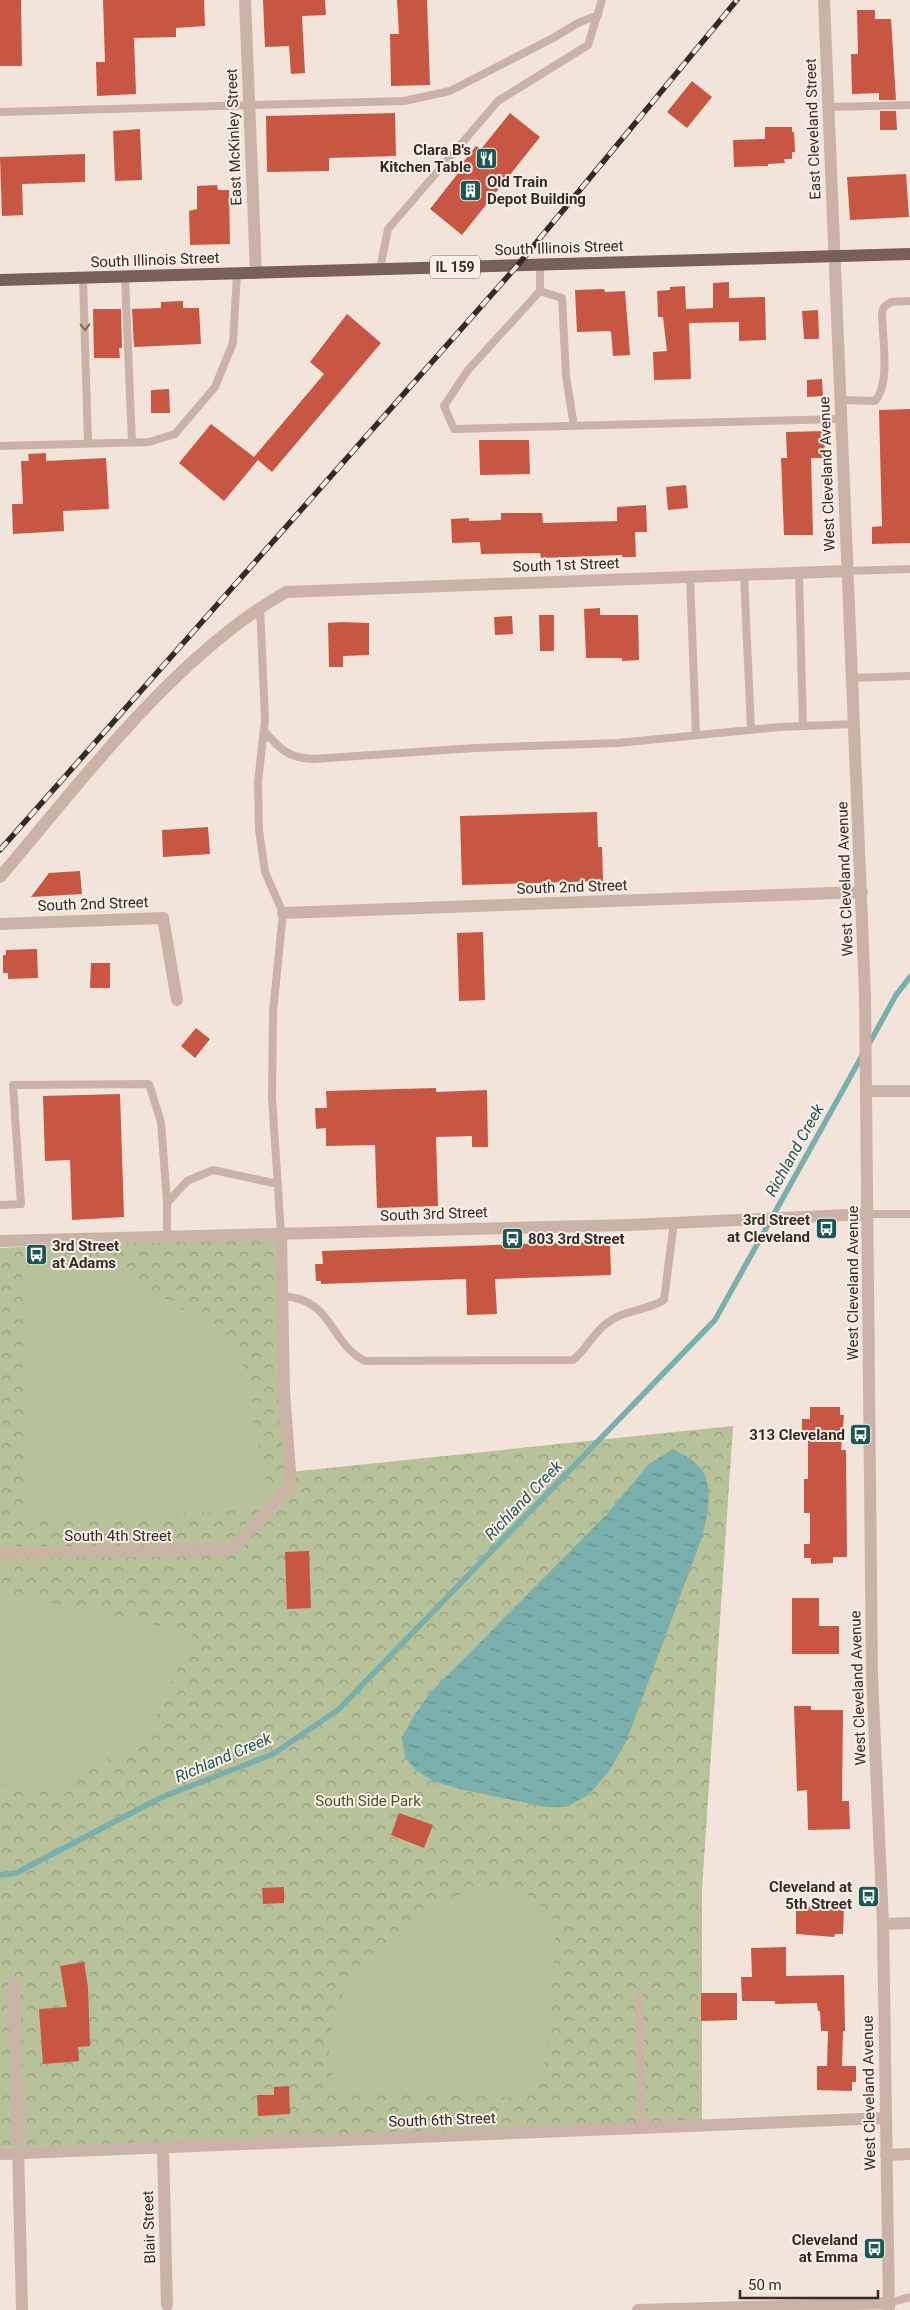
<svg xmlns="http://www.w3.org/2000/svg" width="910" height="2310" viewBox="0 0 910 2310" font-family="Roboto,sans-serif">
	<defs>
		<pattern id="park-crowns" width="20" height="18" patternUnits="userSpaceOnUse" patternTransform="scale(1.25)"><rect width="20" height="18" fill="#b7c19a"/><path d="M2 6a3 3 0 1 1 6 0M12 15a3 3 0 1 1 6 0" fill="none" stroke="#969d7e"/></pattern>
		<pattern id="water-ripples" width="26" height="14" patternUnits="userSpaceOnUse" patternTransform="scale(1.25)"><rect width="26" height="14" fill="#79afac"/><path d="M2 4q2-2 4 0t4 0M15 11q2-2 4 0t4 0" fill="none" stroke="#648f8c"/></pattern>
	</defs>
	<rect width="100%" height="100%" fill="#f2e4da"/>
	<path fill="url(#park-crowns)" d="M281,1234L290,1472L733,1426L702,1889V2125L0,2148V1248Z"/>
	<path fill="#b7c19a" d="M22,1265L127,1275L239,1344L271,1509L27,1522Z
		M0,1592L193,1633L149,1734L62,1788L0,1784Z
		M500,1888L530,1896L557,1923L544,2076L523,2098L335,2090L329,2052L333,2013L345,1990L407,1922L468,1891Z"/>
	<path fill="url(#water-ripples)" d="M673,1449C682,1454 696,1461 702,1470C714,1490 707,1519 701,1540L626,1742L607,1774L588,1795L566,1807H546L460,1789L433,1781L415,1769L405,1757L402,1737L413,1717L431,1692L608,1513L649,1464Z"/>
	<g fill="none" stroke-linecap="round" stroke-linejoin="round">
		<path stroke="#79afac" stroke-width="5.5" d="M869,1044L896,995L910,977
			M0,1875L16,1873L160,1798L273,1754L338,1710L715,1320L863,1054"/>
	</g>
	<path fill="#c75643" d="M0,0H21L22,66H0Z
		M103,0H204L205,26L176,28V37L134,38L136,94L97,96L96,62H105Z
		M263,0H325L326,15L302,16L305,73L291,74L289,46L265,47Z
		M397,0H427L430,85L391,86L390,34H399Z
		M857,10H875V19H891L896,100H879V93L852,94L851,54H858Z
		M692,81L712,97L687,128L667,112Z
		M880,111H896L897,130H880Z
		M395,113L396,156L329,158V171L267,172L266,116Z
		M510,113L540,137L462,235L430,209L459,172L457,170L476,146L481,149Z
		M765,127H792V132H794L795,152H792V159H784L785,163L768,164V166L734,167L733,140L765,139Z
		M140,129L142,180L115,181L113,131Z
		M85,154V182L22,184L23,215L2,216L0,157Z
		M906,174L909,217L850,220L847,177Z
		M217,185L218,190H229L230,244L190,245L189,211L197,209V186Z
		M729,282V298L765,297L766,340L739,341V322L689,323L691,379L654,380L653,352L667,351L663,317H658L657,291L670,290V287L685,286L686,309L713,308V283Z
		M604,289L605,292L625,291L630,355L613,356L611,332L609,331L577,332L575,290Z
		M183,301V308H199L201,344L134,347L132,309L161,308V302Z
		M93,309H121L122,348H119L120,358H94Z
		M818,310L819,339H804L802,311Z
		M347,314L381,343L272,472L258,460L224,501L179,463L211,424L254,457L324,374L310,362Z
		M822,379L823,396L807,397V380Z
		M169,389L170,413H151V390Z
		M910,409V543L872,544V527L882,526L879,410Z
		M824,431L825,458H811L813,535H784L781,458H787L786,432Z
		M479,440H529L530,474L480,475Z
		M46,453V461L106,458L109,509L63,511L64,531L13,534L12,504H23L21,461H29L28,454Z
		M686,485L688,508L668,510L666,487Z
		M646,505L647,532H635L636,557H622V555L541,558L540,553L481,554L480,542L452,543L451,519L469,518V521L501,520V513H542L543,523L617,521V507Z
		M600,608V615H638L639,660L622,661V658H586L584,609Z
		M539,615H554V651H540Z
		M512,616L513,634L495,635L494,617Z
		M342,622L369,623V655L343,656V667H329L328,623Z
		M597,812L598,847H602L603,881L462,885L460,816Z
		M208,827L210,854L163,857L162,830Z
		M80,871L82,894L31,897L49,873Z
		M483,932L485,1000L459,1001L457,933Z
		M37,949L38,978L8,979V973H3V955H6V950Z
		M91,963H110V988H90Z
		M196,1028L210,1039L195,1058L181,1046Z
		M436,1088V1092L487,1090L488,1147H472V1136L436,1137L438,1206L377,1208L375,1145L326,1146V1128L316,1129L315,1108H327L326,1091Z
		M120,1094L124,1217L72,1220L70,1160L45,1161L43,1096Z
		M610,1241L611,1275L495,1279L497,1314L467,1315L466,1279L321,1284V1281H316L315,1264H323L322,1251Z
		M810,1407H840V1415H844L841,1450H846L847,1557H833V1563L811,1564V1558H804V1544H810V1513H804V1479H808V1438H802V1419H810Z
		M309,1551L311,1608L287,1609L285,1552Z
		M792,1598H819V1626H839V1654H792Z
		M794,1706H811V1710H843L842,1801H849L850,1829L808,1830L807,1790L797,1791Z
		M399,1813L433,1825L424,1848L391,1835Z
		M284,1887V1903L263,1904L262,1888Z
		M829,1906H844L843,1934H835L834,1937L796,1934V1907Z
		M786,1947V1976L844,1975L845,2031H843L842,2066H856V2082H852V2091L817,2090V2066H827L828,2031H821L820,2011H818L817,2003L775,2004V2001H742L741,1977H752L751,1948Z
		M84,1962L88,1987L90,2046L78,2047L79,2061L43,2064L39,2009L67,2007L60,1966Z
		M701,1993H737V2020L701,2021Z
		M289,2086L290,2114L258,2116L257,2095H274V2087Z"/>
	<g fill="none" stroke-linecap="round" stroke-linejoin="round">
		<path stroke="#cab3a6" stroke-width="8" d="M829,107L910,105
			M0,112L404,101L450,91L553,38L578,23L598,15
			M540,265V291L468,370L444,406L454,429L841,419
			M380,269L388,229L498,101L588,45L602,0
			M125,277L132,443
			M83,278L88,444
			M540,291L562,298L566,376L574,426
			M841,400L875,401C891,383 882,337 882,313L884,307L891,302L910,301
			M0,446L149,442L175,434L215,387L233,343L237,274
			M847,571L910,569
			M799,573L803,726
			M744,575L751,730
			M690,576L696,735
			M260,607L265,720L258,782L259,830L265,872L283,913L273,1012L272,1097L281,1234
			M852,678L910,676
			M264,731C280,749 288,758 313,759L475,748L618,743L780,727L854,724
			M167,1203L187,1181L213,1170L278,1184
			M0,1205L21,1204L13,1085L149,1084L161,1122L167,1203V1237
			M869,1214H910
			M282,1296C334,1299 328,1342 365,1361L573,1360C586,1350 593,1333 607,1323C623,1310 646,1311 664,1300L674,1222
			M639,1995L642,2128
			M889,2303L910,2297"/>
		<path stroke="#cab3a6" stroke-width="12" d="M245,0L256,273
			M824,0L865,995L872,1675L883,1924L889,2310
			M0,877C82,781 175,655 286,592L847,571
			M283,913L862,892
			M0,924L163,918L177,1000
			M868,1091H910
			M0,1241L629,1225L869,1214
			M0,1553L228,1550L235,1546L282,1495L288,1486L290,1472L284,1392L281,1234
			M883,1924L910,1923
			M14,1983L22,2310
			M163,2148L167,2305
			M0,2154L885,2118
			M886,2155L910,2154
			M638,2310L889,2303"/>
		<path stroke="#785f58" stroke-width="12" d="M0,280L910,254"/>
		<defs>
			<path id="rail" d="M0,850L517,266L737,0"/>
		</defs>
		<use href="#rail" stroke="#352a27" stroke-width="5.5"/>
		<use href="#rail" stroke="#f9efe6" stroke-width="4" stroke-dasharray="11" stroke-linecap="butt"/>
	</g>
	<defs><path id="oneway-chevron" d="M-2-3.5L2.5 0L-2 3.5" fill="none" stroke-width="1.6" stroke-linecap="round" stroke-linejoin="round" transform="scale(1.25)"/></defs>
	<use stroke="#786860" href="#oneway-chevron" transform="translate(85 327) rotate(88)"/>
	<defs>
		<symbol id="restaurant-square" viewBox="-11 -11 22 22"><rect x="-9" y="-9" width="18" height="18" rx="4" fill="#1c5755" stroke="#f9efe6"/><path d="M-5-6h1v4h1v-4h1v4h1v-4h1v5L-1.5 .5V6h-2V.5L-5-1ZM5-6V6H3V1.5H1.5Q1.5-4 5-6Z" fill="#fff"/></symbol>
		<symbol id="building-square" viewBox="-11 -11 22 22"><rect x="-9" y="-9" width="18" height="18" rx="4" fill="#1c5755" stroke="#f9efe6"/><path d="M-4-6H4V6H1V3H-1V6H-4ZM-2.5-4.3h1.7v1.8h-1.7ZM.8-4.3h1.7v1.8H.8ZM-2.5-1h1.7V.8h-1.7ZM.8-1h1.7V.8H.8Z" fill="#fff"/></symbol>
		<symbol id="bus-square" viewBox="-11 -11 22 22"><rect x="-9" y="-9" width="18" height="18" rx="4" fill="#1c5755" stroke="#f9efe6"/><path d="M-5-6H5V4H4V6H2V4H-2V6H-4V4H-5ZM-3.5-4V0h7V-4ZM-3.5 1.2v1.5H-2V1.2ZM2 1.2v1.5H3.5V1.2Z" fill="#fff"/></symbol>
	</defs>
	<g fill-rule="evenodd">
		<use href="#restaurant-square" x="474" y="146" width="25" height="25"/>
		<use href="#building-square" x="458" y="178" width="25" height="25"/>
		<use href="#bus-square" x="814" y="1216" width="25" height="25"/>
		<use href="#bus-square" x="500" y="1226" width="25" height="25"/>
		<use href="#bus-square" x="24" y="1242" width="25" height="25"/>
		<use href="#bus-square" x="848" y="1422" width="25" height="25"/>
		<use href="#bus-square" x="856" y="1884" width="25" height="25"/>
		<use href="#bus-square" x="862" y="2236" width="25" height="25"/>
	</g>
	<g text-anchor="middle" stroke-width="4" stroke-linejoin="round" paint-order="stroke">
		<rect fill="#f9efe6" stroke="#706560" stroke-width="1" x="430" y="255.5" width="50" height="23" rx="4"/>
		<g font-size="14" font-weight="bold" fill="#352a27">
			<text x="455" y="272">IL 159</text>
		</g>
		<g font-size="15" fill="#352a27" stroke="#f9efe6">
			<text transform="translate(813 129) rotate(-92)" y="5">East Cleveland Street</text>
			<text transform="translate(234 137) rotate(-92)" y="5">East McKinley Street</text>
			<text transform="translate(559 248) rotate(-2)" y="5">South Illinois Street</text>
			<text transform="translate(155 260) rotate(-2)" y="5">South Illinois Street</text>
			<text transform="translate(827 474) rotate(-92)" y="5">West Cleveland Avenue</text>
			<text transform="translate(566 565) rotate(-2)" y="5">South 1st Street</text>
			<text transform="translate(845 879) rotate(-92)" y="5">West Cleveland Avenue</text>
			<text transform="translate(572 887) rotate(-2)" y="5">South 2nd Street</text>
			<text transform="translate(93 904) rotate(-2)" y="5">South 2nd Street</text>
			<text transform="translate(434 1214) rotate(-2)" y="5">South 3rd Street</text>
			<text transform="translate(853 1283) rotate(-90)" y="5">West Cleveland Avenue</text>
			<text x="118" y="1541">South 4th Street</text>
			<text transform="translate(858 1688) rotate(-92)" y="5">West Cleveland Avenue</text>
			<text transform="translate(869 2093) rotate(-91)" y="5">West Cleveland Avenue</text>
			<text transform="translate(442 2120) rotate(-2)" y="5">South 6th Street</text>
			<text transform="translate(149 2227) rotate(-92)" y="5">Blair Street</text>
		</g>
		<g font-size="15" font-weight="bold" fill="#352a27" stroke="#f9efe6" text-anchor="end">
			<text x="471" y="155">Clara B's<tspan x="471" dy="17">Kitchen Table</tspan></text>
			<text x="487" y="187" text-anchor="start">Old Train<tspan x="487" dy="17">Depot Building</tspan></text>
			<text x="810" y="1225">3rd Street<tspan x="810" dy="17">at Cleveland</tspan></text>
			<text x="528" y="1244" text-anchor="start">803 3rd Street</text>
			<text x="52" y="1251" text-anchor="start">3rd Street<tspan x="52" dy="17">at Adams</tspan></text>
			<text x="845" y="1440">313 Cleveland</text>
			<text x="852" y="1892">Cleveland at<tspan x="852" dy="17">5th Street</tspan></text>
			<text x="858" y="2245">Cleveland<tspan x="858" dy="17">at Emma</tspan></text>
		</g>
		<g font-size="15" fill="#49542a" stroke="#f9efe6">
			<text x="368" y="1806">South Side Park</text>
		</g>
		<g font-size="16" font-style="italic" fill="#1c5755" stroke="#f9efe6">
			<text transform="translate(794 1150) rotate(-61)" y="6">Richland Creek</text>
			<text transform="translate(523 1500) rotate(-46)" y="6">Richland Creek</text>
			<text transform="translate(223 1757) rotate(-23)" y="6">Richland Creek</text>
		</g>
	</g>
	<path d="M740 2290v8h138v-8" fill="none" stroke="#352a27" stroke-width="2.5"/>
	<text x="748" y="2290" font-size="15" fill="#352a27" stroke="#f9efe6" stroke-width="4" paint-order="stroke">50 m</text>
</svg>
